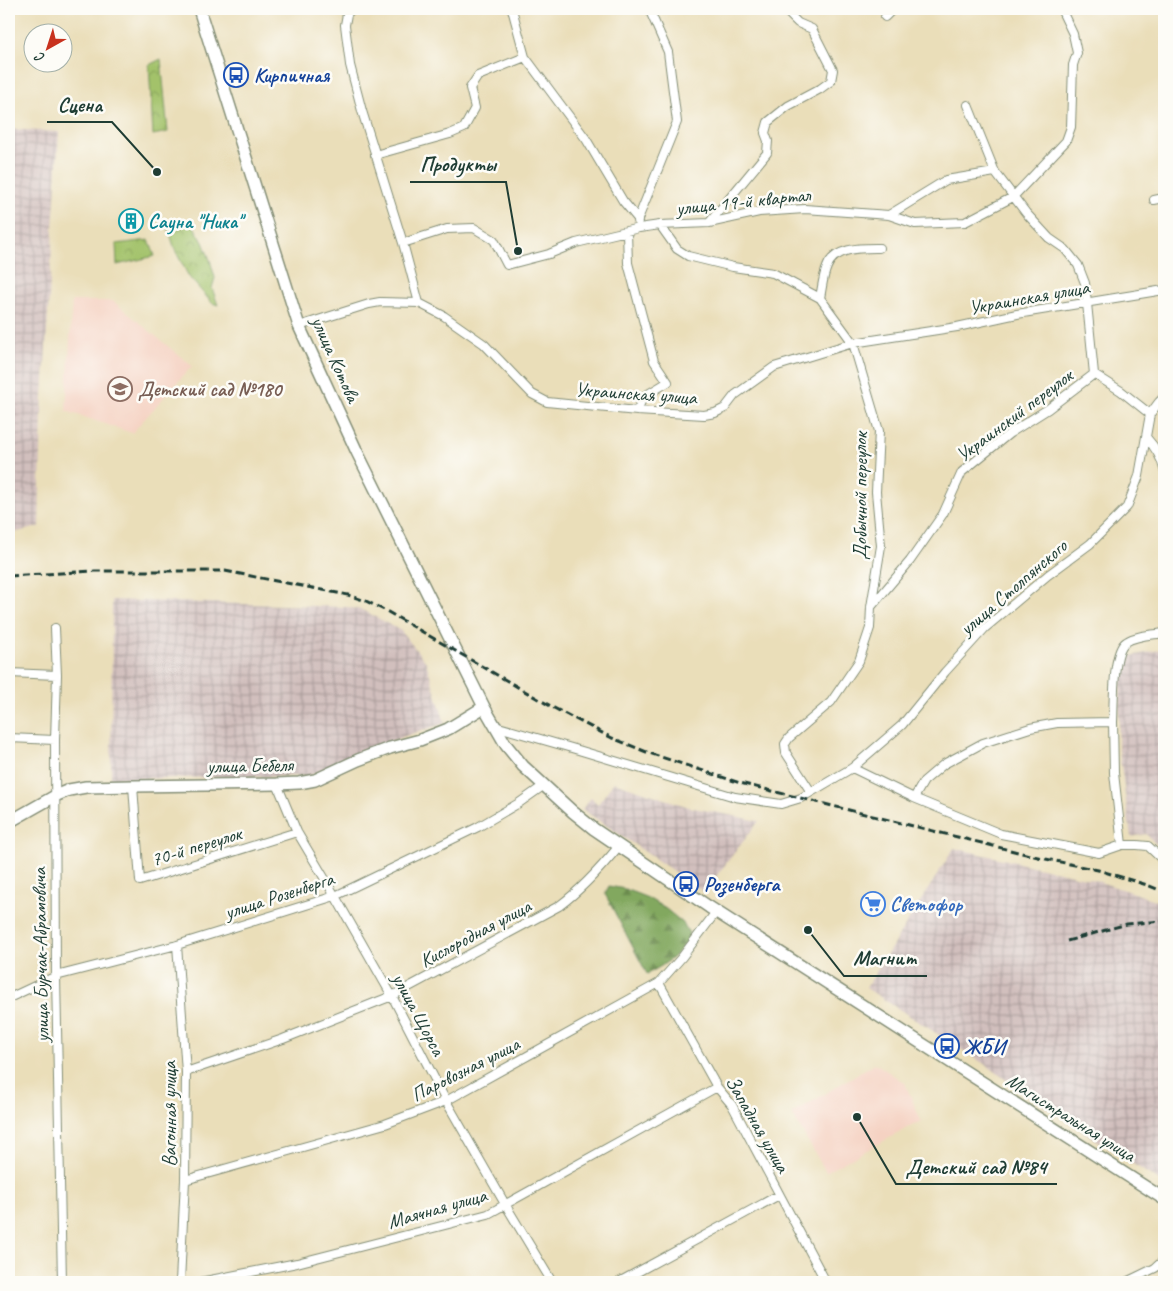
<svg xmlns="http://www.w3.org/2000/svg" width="1173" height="1291" viewBox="0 0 1173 1291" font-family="Caveat,sans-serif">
	<defs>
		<pattern id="industrial-grid" width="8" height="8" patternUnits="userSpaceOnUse" patternTransform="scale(1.25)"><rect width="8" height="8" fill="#d1bfbd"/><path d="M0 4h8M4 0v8" fill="none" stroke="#a99c9a"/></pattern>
		<pattern id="forest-firs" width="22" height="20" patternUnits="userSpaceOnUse" patternTransform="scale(1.25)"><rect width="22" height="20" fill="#82a85e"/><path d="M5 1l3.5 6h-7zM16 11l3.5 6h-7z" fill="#6a8a4e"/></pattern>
		<pattern id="park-crowns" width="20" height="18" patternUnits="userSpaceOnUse" patternTransform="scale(1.25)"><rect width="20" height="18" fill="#a3c26a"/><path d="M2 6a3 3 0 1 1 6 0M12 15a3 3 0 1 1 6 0" fill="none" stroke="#849f58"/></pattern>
	</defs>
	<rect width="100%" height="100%" fill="#fdfcf7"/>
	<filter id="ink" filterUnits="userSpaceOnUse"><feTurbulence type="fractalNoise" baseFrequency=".02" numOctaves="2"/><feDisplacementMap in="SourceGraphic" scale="10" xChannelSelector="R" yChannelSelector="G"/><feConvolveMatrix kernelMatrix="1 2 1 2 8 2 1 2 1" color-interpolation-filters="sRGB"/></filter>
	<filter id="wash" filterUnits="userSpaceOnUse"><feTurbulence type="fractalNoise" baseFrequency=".0096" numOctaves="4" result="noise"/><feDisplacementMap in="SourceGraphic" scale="20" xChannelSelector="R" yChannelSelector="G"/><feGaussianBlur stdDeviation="1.12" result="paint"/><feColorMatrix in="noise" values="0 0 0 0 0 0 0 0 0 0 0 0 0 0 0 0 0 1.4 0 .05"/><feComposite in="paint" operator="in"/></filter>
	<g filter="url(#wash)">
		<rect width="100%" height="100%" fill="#eadeb9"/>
		<path fill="#f5d2c2" d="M72,301H113L192,366L132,433L66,411Z
			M875,1063L905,1083L921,1121L826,1172L792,1114Z"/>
		<path fill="url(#industrial-grid)" d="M9,129L59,132L42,413L39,527L9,534Z
			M112,600L348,607L365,611L401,631L426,662L445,723L405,736L308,776L111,779Z
			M1164,649V850L1163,851L1146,834L1131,837L1118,744L1122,658Z
			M614,782L689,807L759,821L704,892L582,809L591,798L598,804Z
			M954,848L1094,880L1164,903V1184L1018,1089L992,1069L866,988Z"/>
		<path fill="url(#forest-firs)" stroke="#507249" d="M609,886L625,889L648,898L666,909L683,923L689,933C688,936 687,941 685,944C676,957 661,967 647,974L605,894Z"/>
		<path fill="url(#park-crowns)" stroke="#61804f" d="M161,59L168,132L153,135L149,65Z
			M193,225L203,242L210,260L215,278L212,288L218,305L212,303L189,277L175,250L168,227Z
			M149,240L155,256L117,265L116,244Z"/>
	</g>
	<g filter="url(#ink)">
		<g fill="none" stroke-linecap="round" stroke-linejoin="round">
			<defs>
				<path id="street" d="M352,9L347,14L345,25L350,65L362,111L403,243L419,303
					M512,9L525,57L586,139L623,201L638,219
					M885,17L893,9
					M1163,81H1164
					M968,105L995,172L1026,213L1049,238L1065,249L1078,265L1085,283L1094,374L1121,391L1150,414
					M375,155L450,134L464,128L475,108L470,88L478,76L525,57
					M1154,200L1164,198
					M889,215L946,180L995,172
					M638,221V219L677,122L668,52L649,9
					M709,223L767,153L768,141L765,133L768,122L788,106L820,89L831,81L833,70L812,29L798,23L784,9
					M660,225L677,249L688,256L733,267L773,273L820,298
					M627,232L628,263L654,361L668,382L643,397L637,411
					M403,243L447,229L474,228L494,240L507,265L549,254L576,243L639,228L660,225L709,223L759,212L805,209L889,215L915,224L965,222L1013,197L1066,141L1071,127L1073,65L1077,53L1073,34L1061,9
					M299,326L369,304L380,302L419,303L444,316L484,344L532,394L547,402L637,411L704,415L715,413L725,408L735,395L774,367L853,343L957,327L1017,314L1164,290
					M1146,437C1155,447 1161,456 1164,469
					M871,607L910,561L943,514L962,472L1010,433L1048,409L1094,374
					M55,628L57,675L55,740L56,976L62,1282
					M9,673L57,675
					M1113,722C1114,704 1112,651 1126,642C1136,635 1153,635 1164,633
					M495,726L575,749L735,797L781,804L801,798L852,768L902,725L945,672L985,628L1048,575L1090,544L1127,507L1139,476L1150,414L1159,402L1164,397
					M9,738L55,740
					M852,768L914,798L1001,834L1099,853L1122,845H1137L1148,846L1164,861
					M277,784L297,832L335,896L392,996L446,1101L505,1204L552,1282
					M133,786L140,881L297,832
					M811,792L786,753L785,744L789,738L831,702L859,661L870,628L871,607L881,546L876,492L879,431L853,343L820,298C822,288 823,276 827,267C834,247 862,248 879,248
					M914,798L924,781L944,764L983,743L1030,728L1057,723L1113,722L1114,773L1122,845
					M177,945L186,1072L185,1180L180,1282
					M659,983L717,1087L732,1105L826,1282
					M9,998L56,976L177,945L335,896L478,827L519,803L543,786
					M186,1072L283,1039L392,996L559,906C582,889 601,868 619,846
					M185,1180L385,1124L446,1101L659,983L682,957L716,912
					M200,1282L297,1263L488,1214L717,1087
					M619,1282L779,1195
					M1126,1282L1155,1268L1164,1260"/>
				<path id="secondary" d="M199,9L299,326L357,452L484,707L506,745L523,766L573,812L594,829L709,907L1164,1199
					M9,822L55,796L69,790L86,787L133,786L277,784L299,783L315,780L358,760L390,748L420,740L448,729L484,707"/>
			</defs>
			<use href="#street" stroke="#848e76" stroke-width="10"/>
			<use href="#secondary" stroke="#848e76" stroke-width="14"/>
			<use href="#street" stroke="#fff" stroke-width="8"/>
			<use href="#secondary" stroke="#fff" stroke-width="11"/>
			<path stroke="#1f3d34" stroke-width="3" stroke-dasharray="8 4" stroke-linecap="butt" d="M9,576L95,571H225L348,595L366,601L388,612L554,708L612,738L649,753L740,783L1046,859L1098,870L1147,885L1164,892
				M1067,941L1127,924L1164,921"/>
		</g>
	</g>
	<defs>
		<symbol id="bus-ring" viewBox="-11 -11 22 22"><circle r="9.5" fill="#fdfcf7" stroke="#1a4fb4" stroke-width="1.5"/><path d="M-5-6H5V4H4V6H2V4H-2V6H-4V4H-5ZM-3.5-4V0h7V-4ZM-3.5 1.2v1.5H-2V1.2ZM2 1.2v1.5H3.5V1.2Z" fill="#1a4fb4"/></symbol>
		<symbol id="building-ring" viewBox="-11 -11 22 22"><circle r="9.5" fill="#fdfcf7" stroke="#0f9aa8" stroke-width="1.5"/><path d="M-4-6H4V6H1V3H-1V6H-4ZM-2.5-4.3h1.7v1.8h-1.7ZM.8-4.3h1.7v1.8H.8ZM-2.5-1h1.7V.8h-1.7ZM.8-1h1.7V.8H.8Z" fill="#0f9aa8"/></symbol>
		<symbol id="school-ring" viewBox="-11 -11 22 22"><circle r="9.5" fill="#fdfcf7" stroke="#8d6e63" stroke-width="1.5"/><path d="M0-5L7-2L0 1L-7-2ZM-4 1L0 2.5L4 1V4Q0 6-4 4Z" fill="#8d6e63"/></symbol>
		<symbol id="supermarket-ring" viewBox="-11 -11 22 22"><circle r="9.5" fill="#fdfcf7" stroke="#3f7fe0" stroke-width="1.5"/><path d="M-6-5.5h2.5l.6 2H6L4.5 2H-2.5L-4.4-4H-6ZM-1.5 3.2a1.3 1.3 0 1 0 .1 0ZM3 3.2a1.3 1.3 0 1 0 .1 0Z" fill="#3f7fe0"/></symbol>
	</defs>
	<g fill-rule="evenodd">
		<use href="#bus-ring" x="222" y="61" width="28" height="28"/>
		<use href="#building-ring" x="117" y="207" width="28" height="28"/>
		<use href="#school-ring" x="106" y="375" width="28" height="28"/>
		<use href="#bus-ring" x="672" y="870" width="28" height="28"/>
		<use href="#supermarket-ring" x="859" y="890" width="28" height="28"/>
		<use href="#bus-ring" x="933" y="1032" width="28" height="28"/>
	</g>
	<g text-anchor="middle" stroke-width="5" stroke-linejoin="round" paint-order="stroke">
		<g font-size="20" font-weight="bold" fill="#164399" stroke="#fdfcf7" text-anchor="start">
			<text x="254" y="82">Кирпичная</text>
			<text x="704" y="891">Розенберга</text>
			<text x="964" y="1053">ЖБИ</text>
		</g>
		<g font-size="20" fill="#1f3d34" stroke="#fdfcf7">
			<text transform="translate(743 201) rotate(-6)" y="7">улица 19-й квартал</text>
			<text transform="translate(1029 297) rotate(-10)" y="7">Украинская улица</text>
			<text transform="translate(336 359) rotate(66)" y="7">улица Котова</text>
			<text transform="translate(636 393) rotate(4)" y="7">Украинская улица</text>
			<text transform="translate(1014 415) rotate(-37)" y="7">Украинский переулок</text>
			<text transform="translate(860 496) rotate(-90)" y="7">Добычной переулок</text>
			<text transform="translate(1013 587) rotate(-41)" y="7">улица Столпянского</text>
			<text transform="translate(250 765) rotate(-1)" y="7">улица Бебеля</text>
			<text transform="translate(196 846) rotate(-17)" y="7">70-й переулок</text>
			<text transform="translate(279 895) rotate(-18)" y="7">улица Розенберга</text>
			<text transform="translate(475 933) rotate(-28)" y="7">Кислородная улица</text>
			<text transform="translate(40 955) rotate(-91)" y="7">улица Бурчак-Абрамовича</text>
			<text transform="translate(419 1014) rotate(62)" y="7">улица Щорса</text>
			<text transform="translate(465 1069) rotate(-27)" y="7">Паровозная улица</text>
			<text transform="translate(169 1114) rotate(-90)" y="7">Вагонная улица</text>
			<text transform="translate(1071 1117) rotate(32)" y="7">Магистральная улица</text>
			<text transform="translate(758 1124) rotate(60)" y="7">Западная улица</text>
			<text transform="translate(437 1208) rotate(-16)" y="7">Маячная улица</text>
		</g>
		<g font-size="20" font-weight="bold" fill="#0d838f" stroke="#fdfcf7" text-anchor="start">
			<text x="148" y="228">Сауна "Ника"</text>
		</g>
		<g font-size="20" font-weight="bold" fill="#785e54" stroke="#fdfcf7" text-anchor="start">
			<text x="138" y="396">Детский сад №180</text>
		</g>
		<g font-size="20" font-weight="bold" fill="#366cbe" stroke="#fdfcf7" text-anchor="start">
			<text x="890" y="911">Светофор</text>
		</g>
	</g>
	<path fill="none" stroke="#1f3d34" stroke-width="2" d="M157 172L112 122H47M518 251L506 182H410M808 930L844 976H927M857 1117L896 1184H1057"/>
	<g fill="#1f3d34" stroke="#fdfcf7" stroke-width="2">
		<circle cx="157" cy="172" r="5"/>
		<circle cx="518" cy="251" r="5"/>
		<circle cx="808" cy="930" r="5"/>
		<circle cx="857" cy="1117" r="5"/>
	</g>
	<g font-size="21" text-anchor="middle" font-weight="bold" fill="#1f3d34" stroke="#fdfcf7" stroke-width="5" stroke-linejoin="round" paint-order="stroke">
		<text x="80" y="112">Сцена</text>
		<text x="458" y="171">Продукты</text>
		<text x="885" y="965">Магнит</text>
		<text x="976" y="1174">Детский сад №84</text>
	</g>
	<rect width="1173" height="1291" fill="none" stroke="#fdfcf7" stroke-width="30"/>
	<g transform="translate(48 48) rotate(219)"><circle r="24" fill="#fdfcf7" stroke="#a4b0a9"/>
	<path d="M0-4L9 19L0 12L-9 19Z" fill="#c8321e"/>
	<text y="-8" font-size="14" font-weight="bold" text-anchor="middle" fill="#1f3d34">С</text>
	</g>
</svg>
